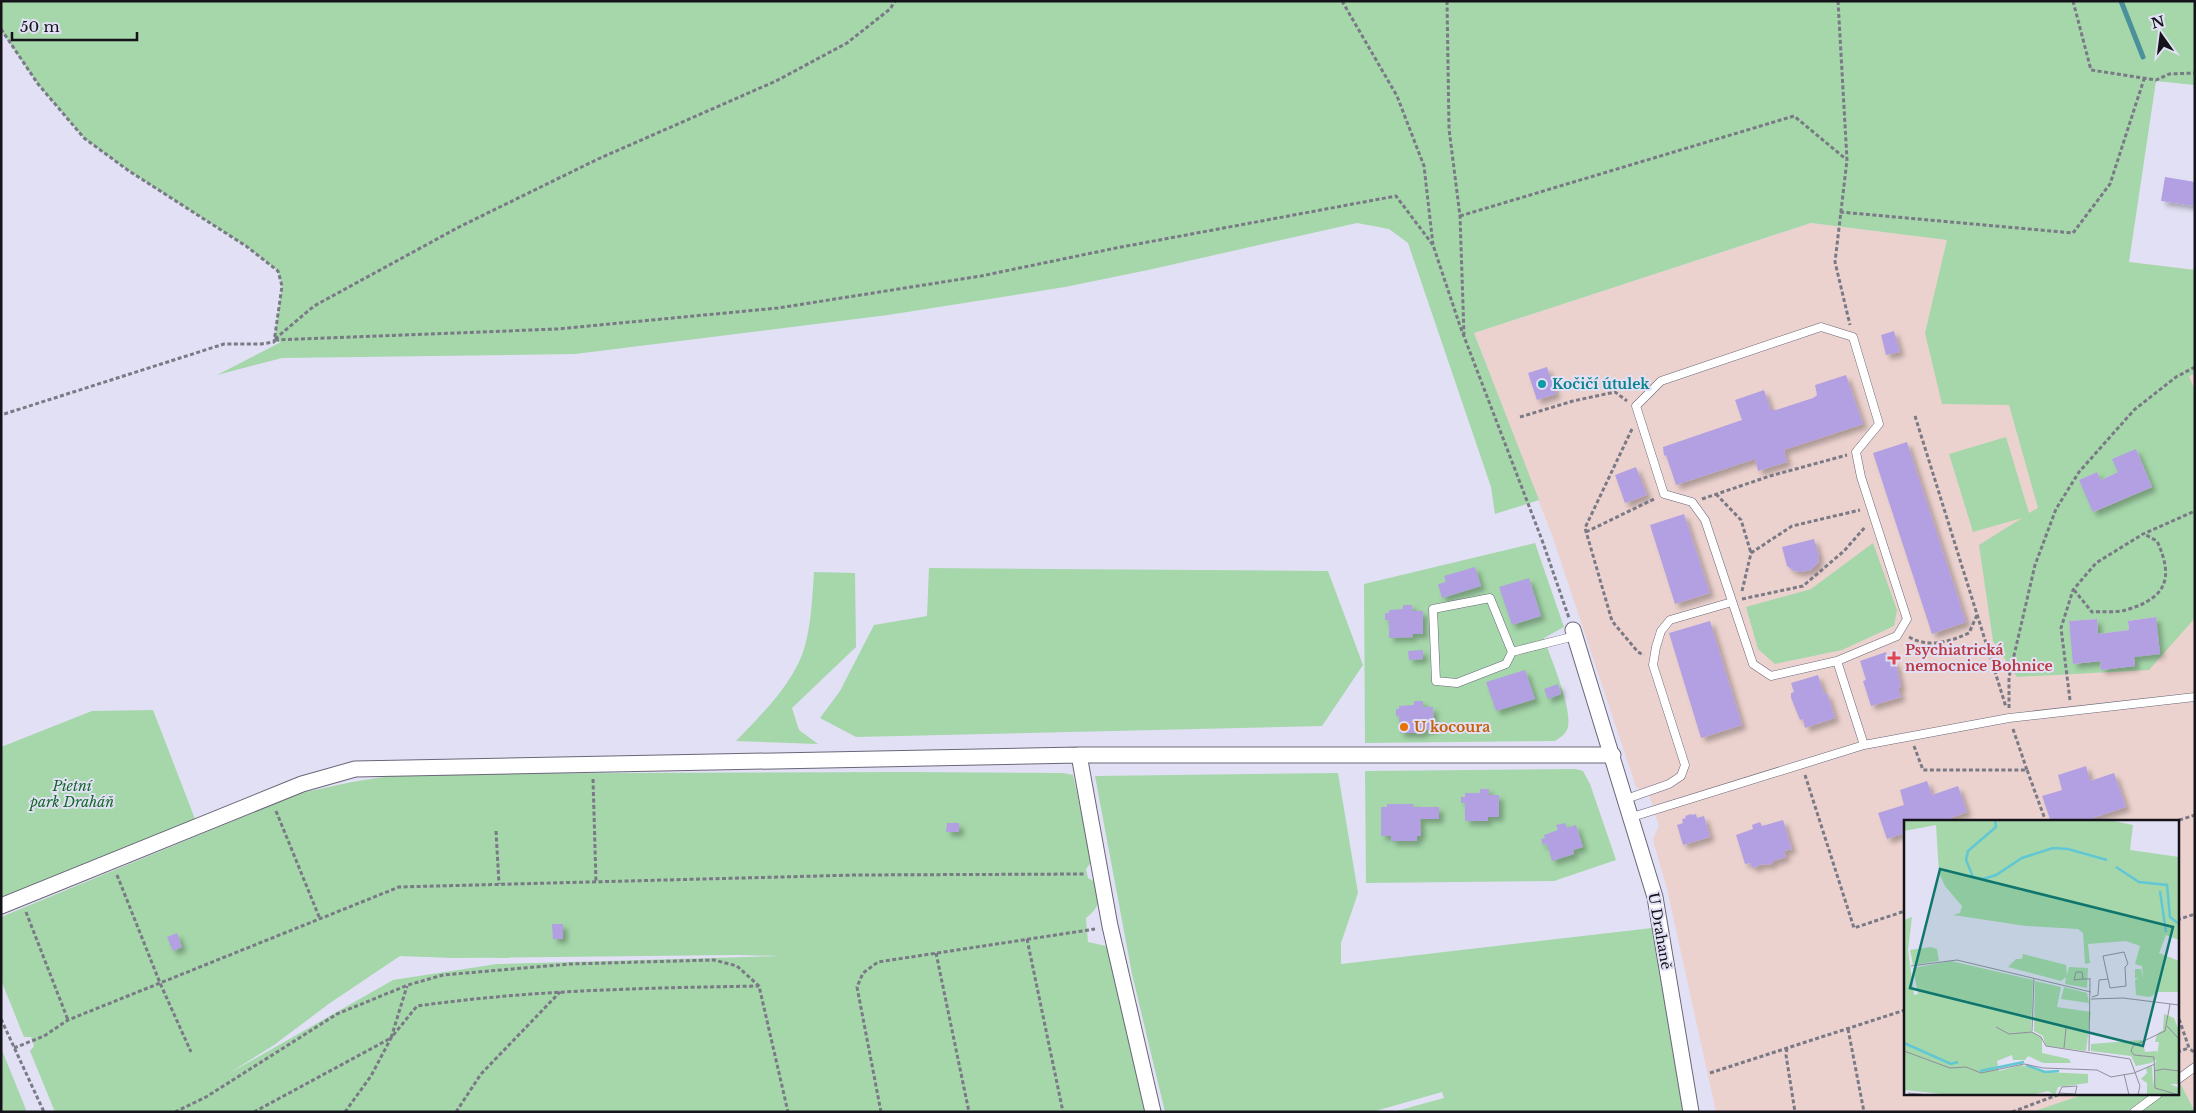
<svg xmlns="http://www.w3.org/2000/svg" width="2196" height="1113" viewBox="0 0 2196 1113" font-family="'Libre Baskerville',serif">
	<defs>
		<filter id="shadow"><feDropShadow dx="4.5" dy="4.5" stdDeviation="2.5" flood-color="#0004"/></filter>
	</defs>
	<rect width="100%" height="100%" fill="#e2e0f4"/>
	<path fill="#ecd2ce" fill-rule="evenodd" d="M1811,223L2195,270V1112H1716L1667,889L1654,844L1653,838L1659,826L1649,795L1636,787L1553,538L1474,333ZM1905,822H2177V1094H1905Z"/>
	<path fill="#a5d7aa" fill-rule="evenodd" d="M1,1H2195V85L2156,81L2129,262L2195,270V374L2189,376L2195,391V618L2149,670L2017,677L1993,641L1979,545L2022,518L1973,532L1949,454L2006,437L2029,513L2038,508L2009,405L1942,404L1925,333L1947,240L1811,223L1474,333L1539,500L1495,514L1491,487L1408,243L1389,229L1357,223L1148,270L1065,287L888,315L575,354L282,358L217,375L281,342H274L282,286L278,271L246,246L129,171L84,138L38,84L2,32ZM2136,449L2152,487L2094,512L2079,480L2097,472L2101,480L2118,472ZM2156,617L2134,657L2135,666L2101,670L2100,661L2074,664L2069,621L2097,619L2098,634L2129,630L2128,621Z
		M1535,543L1564,627L1544,638C1551,660 1572,706 1568,727C1566,734 1561,737 1555,741L1365,743L1364,584Z
		M1873,543L1897,610L1894,626L1842,650L1775,664L1758,649L1746,607L1811,589Z
		M929,568L1328,571L1363,665L1322,726L856,737L820,718L840,691L874,625L927,616Z
		M814,572L855,573L856,647L792,708L799,730L818,744L736,741C758,718 782,695 797,666C811,641 812,600 814,572Z
		M153,710L195,819L1,898V747L92,711Z
		M1575,769L1583,771L1590,784L1616,860L1554,881L1366,883L1365,771Z
		M907,772L1063,773L1073,775L1092,861L1086,869L1088,878L1097,883C1101,901 1100,906 1086,918L1088,942L1111,947L1148,1112H55L30,1051L34,1046L31,1037H24L1,980V917L301,793L352,782L403,774ZM737,955L780,956L497,964L393,980L228,1074L274,1045L330,1003L400,956L453,958Z
		M1338,773L1358,893L1341,943V964L1652,928L1683,1112H1393L1444,1098L1442,1092L1372,1112H1165L1132,974L1095,776Z
		M1,1048L27,1112H1Z
		M2177,1077L2195,1112H2032L2085,1094H2177Z"/>
	<g fill="none" stroke-linecap="round" stroke-linejoin="round">
		<path stroke="#4b919c" stroke-width="5" d="M2121,1L2143,57"/>
	</g>
	<path fill="#b2a0e2" filter="url(#shadow)" d="M2165,177L2195,182V206L2161,201Z
		M1894,331L1900,352L1886,355L1881,335Z
		M1547,367L1556,394L1537,400L1528,373Z
		M1846,375L1863,424L1784,450L1787,462L1758,471L1755,459L1676,485L1666,455L1664,456L1663,447L1742,420L1735,400L1764,390L1771,410H1776L1813,398L1817,395L1815,385Z
		M1907,442L1966,622L1932,634L1873,453Z
		M2136,449L2152,487L2093,512L2079,480L2097,472L2101,480L2118,472L2112,459Z
		M1636,467L1647,495L1625,503L1615,475Z
		M1684,514L1710,593L1675,604L1650,525Z
		M1814,539L1819,556L1818,563L1811,570L1801,572L1794,571L1787,566L1782,547Z
		M1475,567L1481,586L1442,598L1438,584L1446,582L1444,576Z
		M1529,578L1541,616L1512,625L1499,587Z
		M1403,605H1412L1413,611H1423V634H1412L1413,637L1389,638V620H1385V613H1389V610L1403,609Z
		M2156,617L2160,654L2134,657L2135,666L2101,670L2100,661L2073,664L2069,621L2097,619L2098,634L2129,630L2128,621Z
		M1710,621L1742,725L1701,738L1669,633Z
		M1423,650V659L1409,660L1408,651Z
		M1886,652L1889,661L1893,660L1896,664L1901,687L1898,688L1901,697L1871,706L1863,681L1866,680L1860,661Z
		M1525,670L1535,699L1496,711L1486,682Z
		M1818,675L1824,694L1827,693L1835,718L1805,728L1803,719L1800,720L1791,698V693L1794,692L1791,683Z
		M1558,684L1561,694L1548,699L1544,689Z
		M1414,701H1423V707H1433L1434,729L1423,730V733H1400L1399,716H1396V709H1399V706L1414,705Z
		M2086,766L2090,781L2114,773L2126,807L2081,822H2051L2042,796L2062,790L2058,775Z
		M1927,781L1932,795L1958,786L1967,812L1951,818L1952,822H1905V840L1902,834L1887,839L1878,813L1904,805L1900,790Z
		M1480,789H1489V795H1499V817H1488V821H1465V803H1461V797H1465V793H1480Z
		M1387,804H1413V807H1439V819H1420L1421,836H1417V841H1391V836H1381V807H1387Z
		M1691,814L1692,815L1696,814L1697,818L1704,816L1710,837L1683,845L1677,825L1683,823L1682,819L1686,818L1685,816Z
		M1783,820L1792,849L1784,851L1786,857L1774,861L1770,865L1764,864L1752,868L1750,863L1745,864L1736,835L1753,829L1752,825L1760,822L1762,826Z
		M947,823H959V832H946Z
		M1565,823L1567,828L1576,825L1583,847L1573,850L1574,854L1552,861L1547,844L1543,845L1541,839L1545,838L1544,835L1558,830L1556,825Z
		M552,924H563V939H553Z
		M177,933L182,947L173,951L167,937Z"/>
	<g fill="none" stroke-linecap="round" stroke-linejoin="round">
		<defs>
			<path id="service" d="M1821,327L1853,337L1879,424L1856,452L1861,477L1907,619L1897,636L1837,661L1771,676L1753,664L1705,520L1692,502L1664,494L1636,406L1661,381Z
				M1512,652L1506,664L1457,683L1436,681L1433,609L1490,598L1512,652L1575,636
				M1837,661L1864,745
				M1626,799L1669,784L1681,776L1685,765L1653,665L1656,647L1661,631L1670,620L1732,602
				M1632,817L1864,745L2009,718L2195,697
				M2177,1080L2195,1067
				M2134,1112L2158,1094"/>
			<path id="minor" d="M1573,630L1655,897L1691,1112
				M1079,755L1110,926L1153,1112
				M1,906L302,784L355,769L1079,755H1613"/>
		</defs>
		<use href="#service" stroke="#696678" stroke-width="9"/>
		<use href="#minor" stroke="#696678" stroke-width="17"/>
		<path stroke="#7a7986" stroke-width="3" stroke-dasharray="4 2.5" stroke-linecap="butt" d="M1342,1L1397,96L1424,166L1433,245L1460,326L1542,540L1569,618
			M1447,1L1449,129L1460,216L1464,335
			M1838,1L1847,160L1835,262L1850,325
			M2073,1L2091,70L2156,80L2169,74L2195,73
			M1,29L38,84L84,138L129,171L246,246L278,271L282,286L274,342L261,344H224L1,415
			M1840,212L2073,233L2110,184L2144,79
			M1460,216L1794,116L1847,160
			M275,339L314,306L459,227L598,159L776,81L847,43L890,9L895,1
			M275,340L557,329L778,308L981,276L1116,248L1396,196L1433,245
			M1915,416L2006,707
			M1520,417L1573,401L1615,392L1627,401
			M1632,429L1585,528L1612,621L1638,652L1644,655
			M1716,494L1741,520L1751,553
			M1702,499L1770,476L1847,455
			M1586,532L1654,499
			M2074,590L2092,612C2102,611 2116,613 2126,610C2167,598 2174,578 2157,541L2144,534
			M1742,591L1751,553L1792,526L1860,510
			M1742,599L1803,586L1844,551L1866,526
			M1909,637C1929,648 1949,642 1969,633L1977,615
			M2070,700L2061,628L2073,590L2096,563L2143,534L2195,511
			M2009,708V677L2035,565L2056,509L2079,472L2134,410L2176,377L2195,367
			M2013,729L2027,770
			M1914,746L1923,770H2027L2046,822
			M1805,775L1854,928L1905,911
			M593,779L596,882
			M276,811L320,919
			M2173,822L2195,815
			M496,831L499,884
			M117,875L160,983L191,1052
			M26,912L68,1020
			M2177,920L2195,914
			M1027,939L1063,1112
			M936,953L969,1112
			M2177,1013L2189,1048L2195,1053
			M1,1019L44,1112
			M1848,1029L1864,1112
			M14,1048L44,1036L68,1020L399,887L856,875L1085,874
			M1787,1048L1786,1055L1795,1112
			M2177,1052L2189,1048
			M1710,1073L1905,1010
			M175,1112L206,1097L337,1014L408,985L443,975L570,964L714,960L737,966L759,986L788,1112
			M254,1112L391,1038L407,986
			M345,1112L371,1076L391,1038L417,1006C530,990 644,988 759,986
			M456,1112L481,1074L560,992
			M881,1112L857,987L863,973L878,962L1095,929
			M2012,1112L2060,1094"/>
		<use href="#service" stroke="#fff" stroke-width="8"/>
		<use href="#minor" stroke="#fff" stroke-width="15"/>
	</g>
	<circle fill="#0f9aa8" stroke="#e2e0f4" stroke-width="2" cx="1542" cy="384" r="5"/>
	<path fill="#e0444e" stroke="#e2e0f4" stroke-width="2" d="M1891.5 650.5h5v5h5v5h-5v5h-5v-5h-5v-5h5z"/>
	<circle fill="#e8710a" stroke="#e2e0f4" stroke-width="2" cx="1404" cy="727" r="5"/>
	<g text-anchor="middle" stroke-width="4" stroke-linejoin="round" paint-order="stroke">
		<g font-size="14" font-weight="bold" fill="#0d838f" stroke="#e2e0f4" text-anchor="start">
			<text x="1552" y="389">Kočičí útulek</text>
		</g>
		<g font-size="14" font-weight="bold" fill="#be3a42" stroke="#e2e0f4" text-anchor="start">
			<text x="1905" y="655">Psychiatrická<tspan x="1905" dy="16">nemocnice Bohnice</tspan></text>
		</g>
		<g font-size="14" font-weight="bold" fill="#c56008" stroke="#e2e0f4" text-anchor="start">
			<text x="1414" y="732">U kocoura</text>
		</g>
		<g font-size="14" font-style="italic" fill="#116727" stroke="#e2e0f4">
			<text x="72" y="791">Pietní<tspan x="72" dy="16">park Draháň</tspan></text>
		</g>
		<g font-size="14" fill="#14131a" stroke="#e2e0f4">
			<text transform="translate(1660 931) rotate(80)" y="5">U Drahaně</text>
		</g>
	</g>
	<g transform="translate(1904 820)">
		<rect width="275" height="275" fill="#e2e0f4"/>
		<path d="M0,0H205L229,5L226,30L275,37V120L262,115L255,133L275,141V172H254L246,177L232,175L231,160L234,158H231V149H237L239,157L238,146L231,144L236,126L222,121L184,124L186,143L181,144L179,113L174,109L122,106L49,95L56,93L58,86L41,66L35,53L32,5L0,11ZM8,97L4,130L10,175L14,174L9,148L47,141L129,160L127,211L138,218V233L165,239L167,243H139L124,236L121,240H109L108,235L93,241L95,251L117,245L141,252L184,254V263L154,267L151,275L144,271L127,275H47L2,270L0,275V100ZM27,127L33,129L35,141L9,145L6,130ZM119,134L162,145L163,155L165,147L184,148L183,168L161,164L162,157L157,161L104,147L112,139H118ZM131,161L157,167L153,187L187,192L182,231L142,226L139,216L130,211ZM160,167L183,173L185,183L157,179ZM260,194L270,198L275,211V264H266L275,268V275L243,274V263L237,259L243,253L242,248L248,246L249,266L252,239L247,243L232,246L227,236L187,231V224L238,220L241,232L253,231V236L255,222H251L253,214L259,210Z" fill="#a5d7aa"/>
		<path fill="none" stroke="#62c7d4" stroke-width="2.5" d="M91,0L92,7L64,31L62,40L69,57L79,59L92,55L118,38L149,28L164,29L203,40M212,47L235,62L263,65L266,97L275,104M256,71L262,112M0,223L47,244L54,242M122,245L141,252L155,251M76,251L120,242"/>
		<path fill="none" stroke="#908e9d" stroke-width="1" d="M220,132L224,144L221,147L222,166L206,168L199,136ZM7,146L53,140L187,172M179,159L170,160L172,152H178L179,159H186M188,177L194,175L195,160L204,159M187,179L219,178L275,185M266,184L261,211L229,226L227,231L230,235L250,237L251,268L275,275M263,206L275,219M92,207L105,214L128,212L137,217L142,226L226,239L236,266L234,275M128,211L130,158M160,228L162,208M0,231L46,248L62,247L77,253L120,244L139,248L193,250L207,257L230,253L251,244M185,231L186,158M250,251L259,249L275,251M220,254L225,275M4,273L25,275M155,273L171,274M154,275L158,267L173,266L171,275"/>
		<path fill="#0f766e" fill-opacity="0.15" stroke="#0f766e" stroke-width="2.5" d="M36,49L269,107L239,226L6,168Z"/>
		<rect width="275" height="275" fill="none" stroke="#14131a" stroke-width="2.5"/>
	</g>
	<rect width="2196" height="1113" fill="none" stroke="#14131a" stroke-width="5"/>
	<g transform="translate(2161 35) rotate(346)" stroke="#e2e0f4" stroke-width="4" paint-order="stroke">
	<path d="M0-4L9 19L0 12L-9 19Z" fill="#14131a"/>
	<text y="-8" font-size="14" font-weight="bold" text-anchor="middle" fill="#14131a">N</text>
	</g>
	<path d="M12 32v8h125v-8" fill="none" stroke="#14131a" stroke-width="2.5"/>
	<text x="20" y="32" font-size="15" fill="#14131a" stroke="#e2e0f4" stroke-width="4" paint-order="stroke">50 m</text>
</svg>
